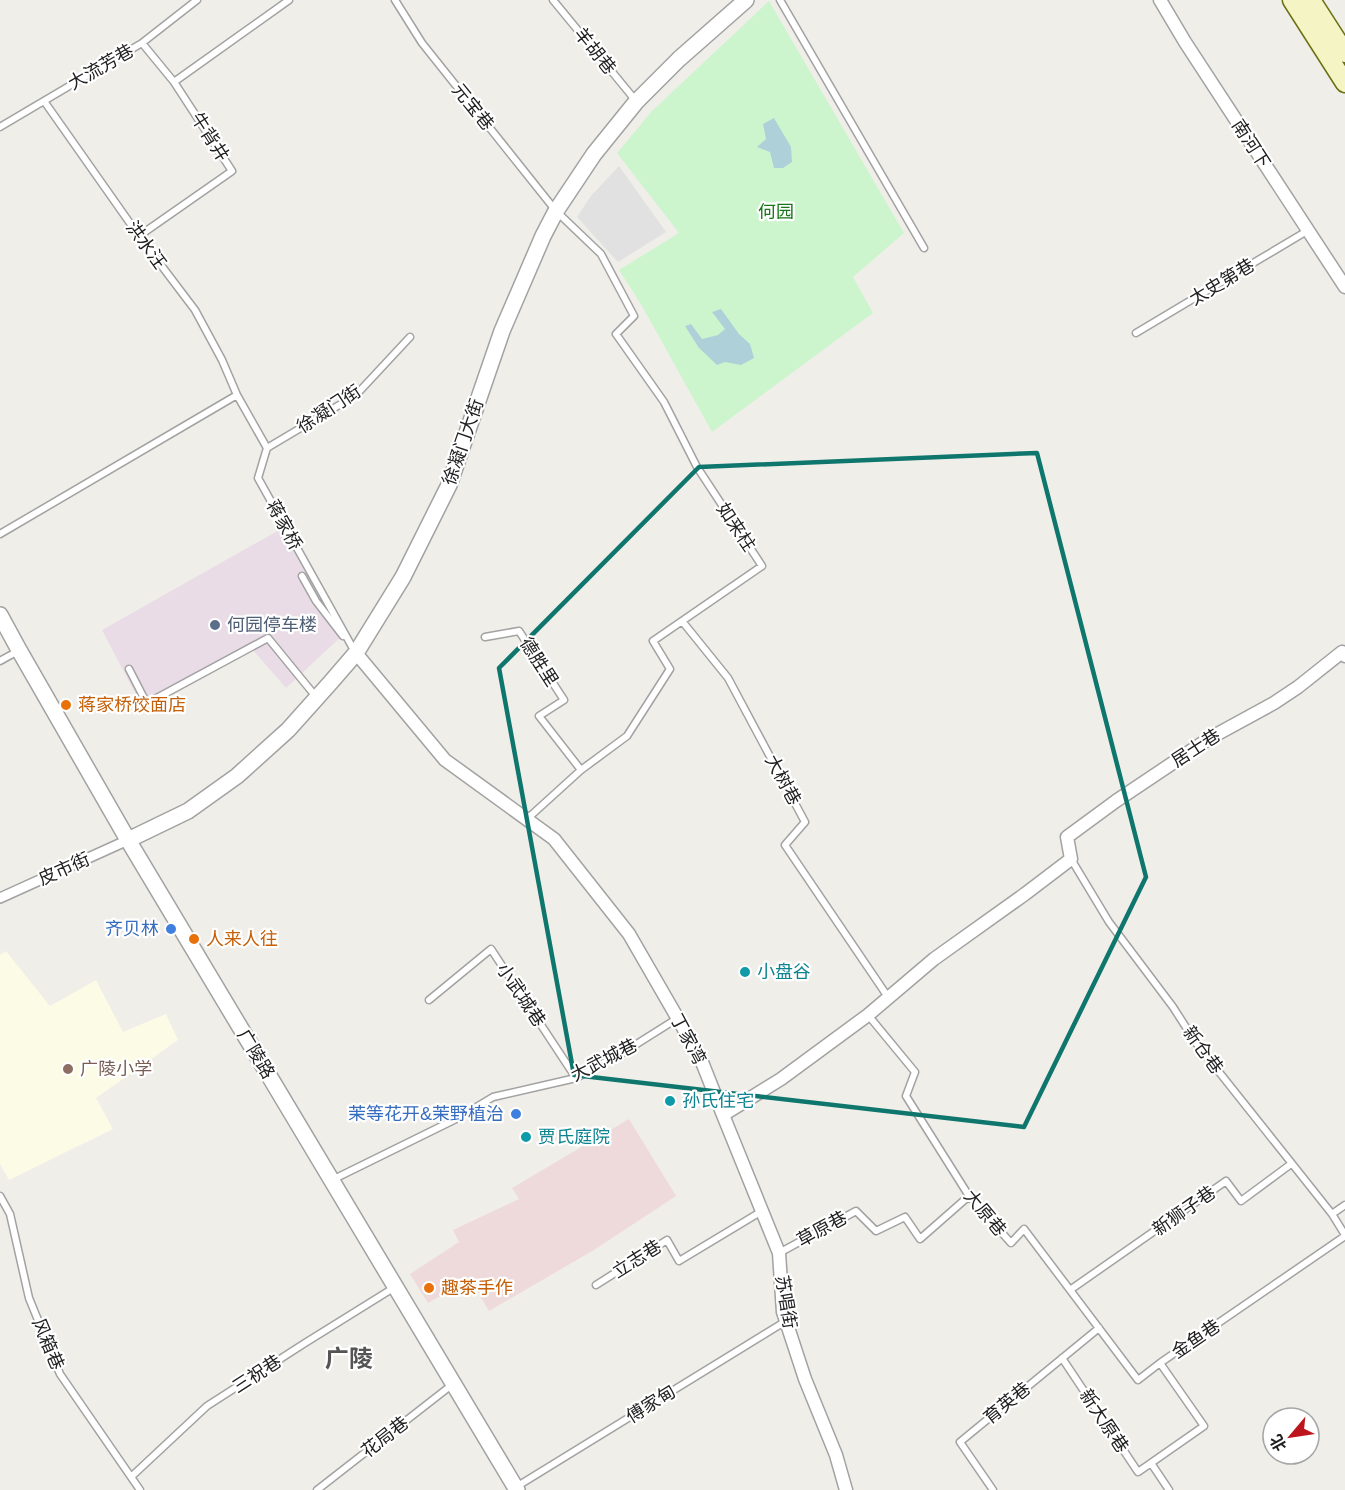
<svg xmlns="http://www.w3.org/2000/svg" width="1345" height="1490" viewBox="0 0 1345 1490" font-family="Helvetica,'Noto Sans SC',sans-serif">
	<rect width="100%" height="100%" fill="#f0eee9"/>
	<path fill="#efdadb" d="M629,1119L676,1196L594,1250L489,1311L470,1279L428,1303L410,1274L459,1242L453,1230L519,1199L512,1188Z"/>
	<path fill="#e9dce7" d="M281,529L344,634L286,688L252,649L144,710L102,630Z"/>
	<path fill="#fcfbe6" d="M6,951L50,1006L96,980L123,1032L166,1014L178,1040L96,1098L113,1129L9,1180L0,1164V955Z"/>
	<path fill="#ccf5cd" d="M769,1L904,233L853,277L873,313L712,432L642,306L619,270L679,233L617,153L652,111Z"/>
	<path fill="#e1e1e1" d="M619,166L666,232L618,262L577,217L591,196Z"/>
	<path fill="#aed1d9" d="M774,118L791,147L792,162L783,168H774L770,152L757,147L766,139L763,124Z
		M721,309L739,334L750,344L754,358L741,365L725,362L717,365L699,348L685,326L691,324L702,339L718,335L725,329L712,312Z"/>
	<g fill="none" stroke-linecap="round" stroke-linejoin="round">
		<defs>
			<path id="service" d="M395,0L422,43L556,211L601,254L634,316L616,334L664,402L697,467L762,566L653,641L670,669L627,736L581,770L527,819
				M553,0L636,101
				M780,0L924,248
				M174,82L289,0
				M44,101L139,236L195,310L222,360L237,395L267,448L258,478L355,652
				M0,127L142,43L197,0
				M139,236L232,171L174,82L142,43
				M1136,333L1307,231
				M267,448L356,395L410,337
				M0,534L237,395
				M302,576L316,601L343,636
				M682,621L728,678L805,822L785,845L888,997
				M485,637L519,631L564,700L539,716L581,770
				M0,661L18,651
				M129,669L146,702L155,699L268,638L317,698
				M1071,859L1109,922L1173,1007L1196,1043L1332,1214L1345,1235
				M429,1000L491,949L576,1078
				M868,1015L915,1072L906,1096L969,1196L1011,1243L1024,1229L1138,1380L1160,1363
				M332,1180L458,1118L493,1097L576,1078L624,1052L678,1018
				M0,1196L10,1214L29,1298L60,1374L140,1490
				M1332,1214L1345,1205
				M779,1253L856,1211L876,1231L905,1217L920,1239L969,1196
				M596,1285L667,1240L679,1261L762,1211
				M1070,1290L1226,1181L1241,1201L1291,1164
				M1062,1358L1138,1472L1151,1463
				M131,1477L207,1406L305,1343L395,1287
				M516,1487L786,1321
				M317,1490L453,1384
				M993,1490L960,1442L1099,1328
				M1169,1490L1151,1463L1204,1426L1160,1363L1345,1236"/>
			<path id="pedestrian" d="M0,898L128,840"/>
			<path id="minor" d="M1160,0L1185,42L1345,287
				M356,653L445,760L554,839L629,934L700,1057L723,1115L781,1079L868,1015L934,959L1025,894L1071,859L1067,837L1116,801L1210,738L1274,703L1298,687L1342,652L1345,656
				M723,1115L779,1253L783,1312L805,1379L836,1455L846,1490"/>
			<path id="tertiary" d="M0,615L19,650L128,840L517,1490
				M128,840L188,811L237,776L288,730L331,682L356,653L403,577L449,485L502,331L543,236L556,211L594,154L636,102L679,59L746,0"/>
			<path id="secondary" d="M1292,0L1345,83
				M1311,0L1345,53"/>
		</defs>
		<use href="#service" stroke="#a2a2a2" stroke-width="9"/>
		<use href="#pedestrian" stroke="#a2a2a2" stroke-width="12"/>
		<use href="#minor" stroke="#a2a2a2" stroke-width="15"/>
		<use href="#tertiary" stroke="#a2a2a2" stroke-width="18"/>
		<use href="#secondary" stroke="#6a7011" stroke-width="21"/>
		<use href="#service" stroke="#fff" stroke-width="6"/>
		<use href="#pedestrian" stroke="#fff" stroke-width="9"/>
		<use href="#minor" stroke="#fff" stroke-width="12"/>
		<use href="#tertiary" stroke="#fff" stroke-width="15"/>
		<use href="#secondary" stroke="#f4f4c4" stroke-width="18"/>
	</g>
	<path fill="none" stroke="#0f766e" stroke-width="4.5" stroke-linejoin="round" d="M1037,453L1146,877L1024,1127L574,1075L499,668L699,467Z"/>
	<circle fill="#5c6f8a" stroke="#fff" stroke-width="2" cx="215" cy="625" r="6"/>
	<g fill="#e8710a" stroke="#fff" stroke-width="2">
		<circle cx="66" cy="705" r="6"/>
		<circle cx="194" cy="939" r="6"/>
		<circle cx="429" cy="1288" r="6"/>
	</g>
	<g fill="#3f7fe0" stroke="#fff" stroke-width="2">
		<circle cx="171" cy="929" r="6"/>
		<circle cx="516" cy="1114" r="6"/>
	</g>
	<g fill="#0f9aa8" stroke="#fff" stroke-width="2">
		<circle cx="745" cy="972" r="6"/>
		<circle cx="670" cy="1101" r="6"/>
		<circle cx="526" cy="1137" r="6"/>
	</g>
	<circle fill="#8d6e63" stroke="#fff" stroke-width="2" cx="68" cy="1069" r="6"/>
	<g text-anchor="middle" stroke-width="4.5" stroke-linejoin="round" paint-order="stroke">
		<g font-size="18" fill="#212121" stroke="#fff">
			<text transform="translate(595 51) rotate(51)" y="6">羊胡巷</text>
			<text transform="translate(101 67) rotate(-30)" y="6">大流芳巷</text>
			<text transform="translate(473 107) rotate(51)" y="6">元宝巷</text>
			<text transform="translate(210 137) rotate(57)" y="6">牛背井</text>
			<text transform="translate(1251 144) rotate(57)" y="6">南河下</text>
			<text transform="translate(146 245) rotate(54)" y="6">洪水汪</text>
			<text transform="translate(1222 282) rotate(-31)" y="6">太史第巷</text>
			<text transform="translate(329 409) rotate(-33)" y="6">徐凝门街</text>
			<text transform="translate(463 442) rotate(-71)" y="6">徐凝门大街</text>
			<text transform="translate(284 525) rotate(61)" y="6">蒋家桥</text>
			<text transform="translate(736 527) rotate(56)" y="6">如来柱</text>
			<text transform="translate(539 662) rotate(57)" y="6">德胜里</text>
			<text transform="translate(1196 748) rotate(-33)" y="6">居士巷</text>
			<text transform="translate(783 780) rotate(61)" y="6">大树巷</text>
			<text transform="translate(64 869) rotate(-24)" y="6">皮市街</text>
			<text transform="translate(521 995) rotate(56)" y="6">小武城巷</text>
			<text transform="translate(688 1039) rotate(62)" y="6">丁家湾</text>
			<text transform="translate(1203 1050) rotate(54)" y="6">新仓巷</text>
			<text transform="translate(256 1054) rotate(59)" y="6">广陵路</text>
			<text transform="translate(604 1060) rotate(-27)" y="6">大武城巷</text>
			<text transform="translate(1184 1211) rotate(-35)" y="6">新狮子巷</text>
			<text transform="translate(985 1213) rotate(50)" y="6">大原巷</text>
			<text transform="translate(822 1229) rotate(-29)" y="6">草原巷</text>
			<text transform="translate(637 1259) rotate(-32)" y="6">立志巷</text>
			<text transform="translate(786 1302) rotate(81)" y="6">苏唱街</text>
			<text transform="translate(1196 1339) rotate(-34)" y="6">金鱼巷</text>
			<text transform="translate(48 1344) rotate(67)" y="6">风箱巷</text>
			<text transform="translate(257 1374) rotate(-33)" y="6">三祝巷</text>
			<text transform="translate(1007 1403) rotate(-39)" y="6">育英巷</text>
			<text transform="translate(651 1404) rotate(-32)" y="6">傅家甸</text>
			<text transform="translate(1104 1421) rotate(56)" y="6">新大原巷</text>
			<text transform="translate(385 1437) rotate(-38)" y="6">花局巷</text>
		</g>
		<g font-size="18" fill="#18771b" stroke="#fff">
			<text x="776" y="218">何园</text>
		</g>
		<g font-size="18" fill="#4e5e75" stroke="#fff" text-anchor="start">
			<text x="227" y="631">何园停车楼</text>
		</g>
		<g font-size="18" fill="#c56008" stroke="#fff" text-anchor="start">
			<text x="78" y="711">蒋家桥饺面店</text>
			<text x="206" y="945">人来人往</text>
			<text x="441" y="1294">趣茶手作</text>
		</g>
		<g font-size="18" fill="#366cbe" stroke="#fff" text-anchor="end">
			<text x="159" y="935">齐贝林</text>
			<text x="504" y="1120">茉等花开&amp;茉野植治</text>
		</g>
		<g font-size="18" fill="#0d838f" stroke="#fff" text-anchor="start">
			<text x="757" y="978">小盘谷</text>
			<text x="682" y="1107">孙氏住宅</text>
			<text x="538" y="1143">贾氏庭院</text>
		</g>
		<g font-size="18" fill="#785e54" stroke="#fff" text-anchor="start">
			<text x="80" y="1075">广陵小学</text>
		</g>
		<g font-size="24" font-weight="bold" fill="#545454" stroke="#fff">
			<text x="349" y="1367">广陵</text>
		</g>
	</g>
	<g transform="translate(1291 1436) rotate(241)"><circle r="28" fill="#ffffff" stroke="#a6a6a6" stroke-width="1.5"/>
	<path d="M0-4.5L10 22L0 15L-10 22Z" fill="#bd151d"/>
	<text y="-9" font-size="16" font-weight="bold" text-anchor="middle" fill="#212121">北</text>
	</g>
</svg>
